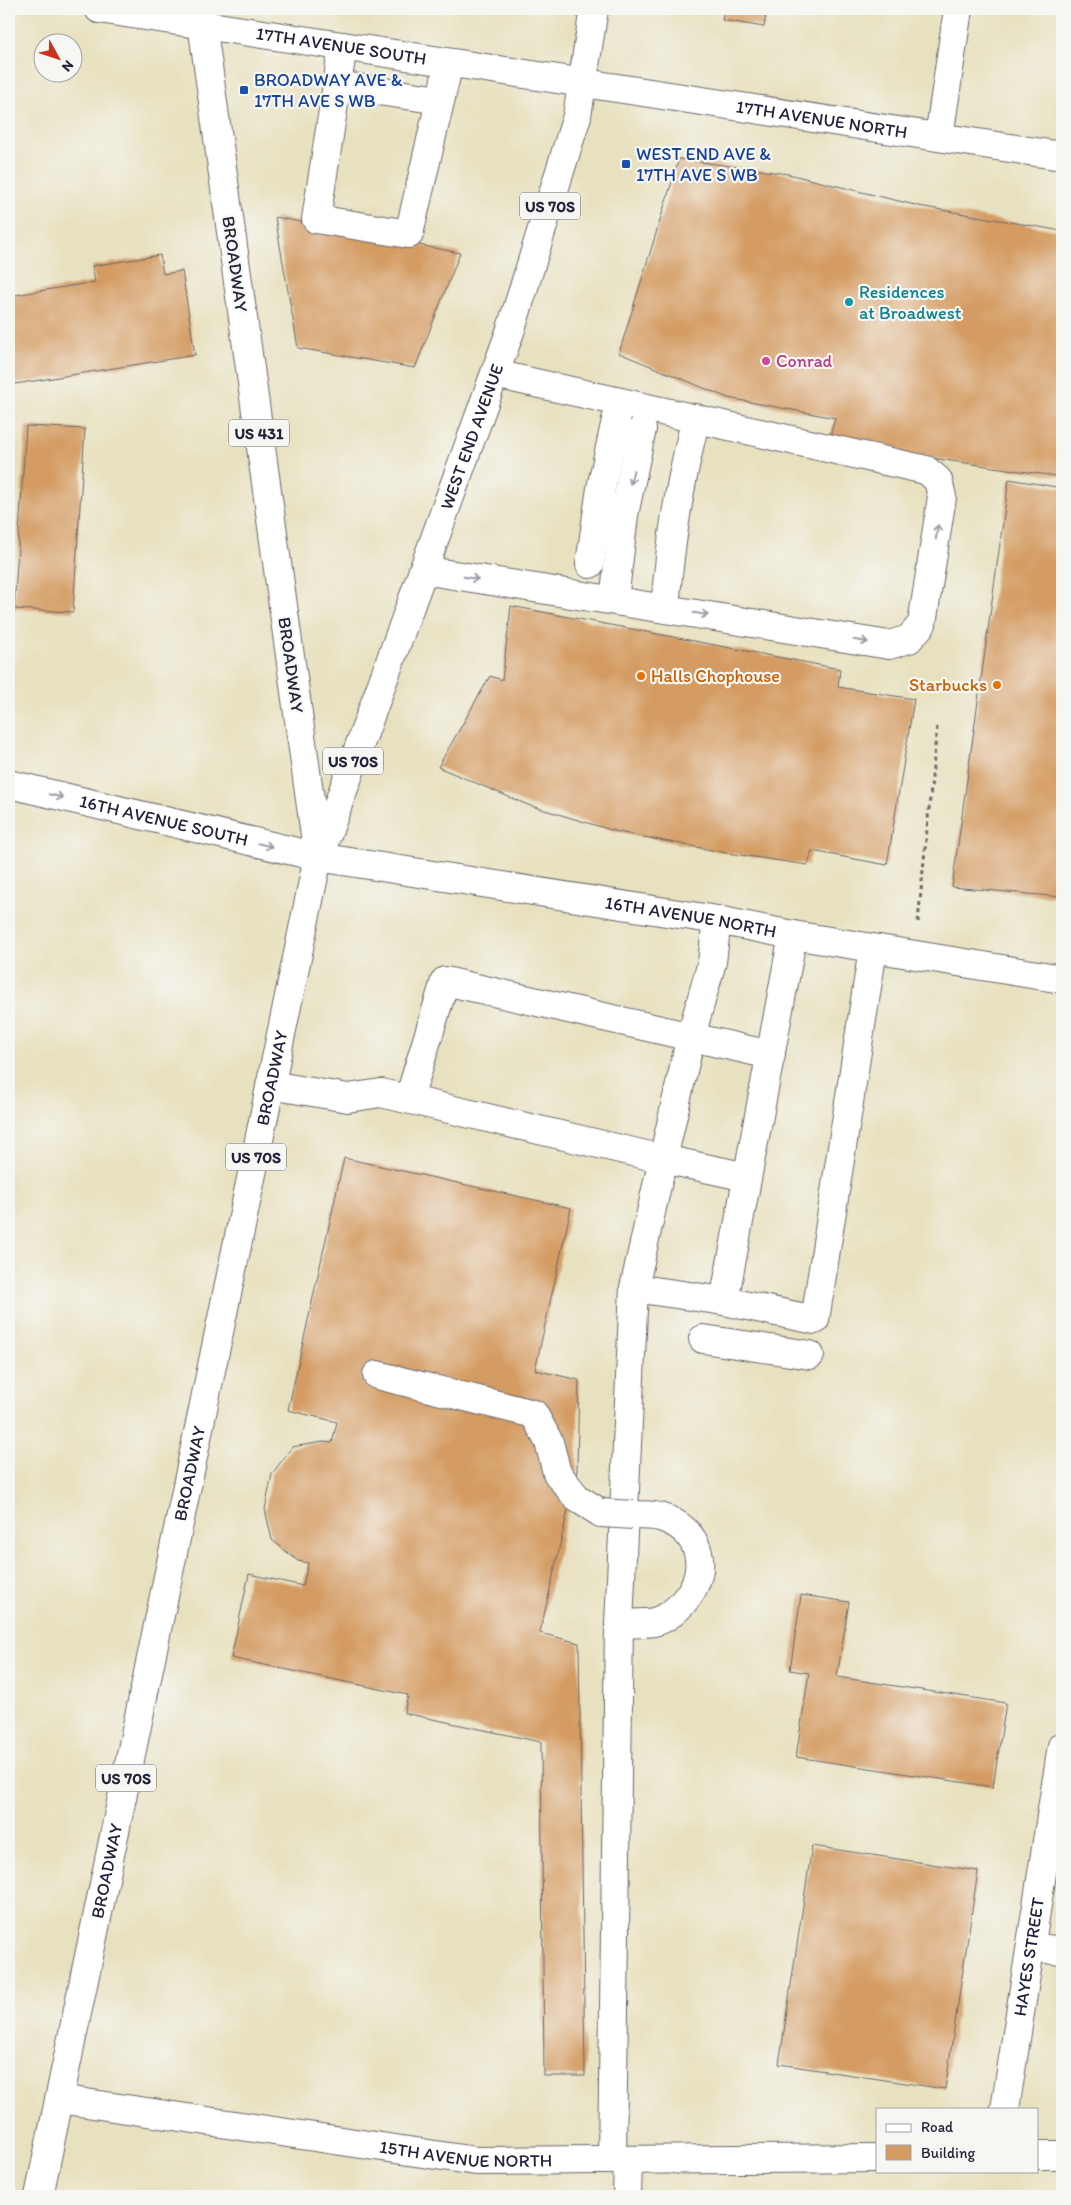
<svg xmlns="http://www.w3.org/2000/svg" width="1071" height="2205" viewBox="0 0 1071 2205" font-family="Itim,sans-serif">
	<rect width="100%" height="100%" fill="#f6f6f2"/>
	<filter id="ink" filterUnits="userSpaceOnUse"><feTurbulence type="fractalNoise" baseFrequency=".02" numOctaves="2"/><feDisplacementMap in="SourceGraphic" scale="10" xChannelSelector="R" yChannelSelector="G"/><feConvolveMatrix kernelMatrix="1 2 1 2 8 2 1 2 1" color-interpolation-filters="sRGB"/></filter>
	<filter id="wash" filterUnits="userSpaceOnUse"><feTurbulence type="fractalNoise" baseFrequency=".0096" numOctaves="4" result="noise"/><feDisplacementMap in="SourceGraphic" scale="20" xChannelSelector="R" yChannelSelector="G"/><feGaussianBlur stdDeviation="1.12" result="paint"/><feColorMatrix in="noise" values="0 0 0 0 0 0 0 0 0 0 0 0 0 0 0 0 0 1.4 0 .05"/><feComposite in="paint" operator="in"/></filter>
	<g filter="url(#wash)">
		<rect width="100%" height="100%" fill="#e8e1bf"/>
		<g id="blocks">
			<path fill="#d49c63" d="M724,9H767L764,27L722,20Z
				M679,159L788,174L919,206L1062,231V477L828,443L835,418L728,398L619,353Z
				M275,217L460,253L415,368L298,348Z
				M160,255L163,274L182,271L195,355L9,385V296L95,282L92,266Z
				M26,426L85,429L73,612L14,609Z
				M1009,479L1062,488V897L952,887Z
				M511,606L840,669L838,687L914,699L887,865L812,851L808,865L727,853L618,832L528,805L438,767L490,676L502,680Z
				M344,1158L571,1208L535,1370L579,1380L577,1470L540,1633L579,1643L585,2076H544L541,1742L404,1713L408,1695L231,1658L249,1574L303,1586L308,1563L298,1561L272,1540L265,1509L272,1474L292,1447L323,1442L332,1443L337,1422L288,1410Z
				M801,1595L849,1602L837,1677L1006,1703L993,1787L796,1757L809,1673L790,1670Z
				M812,1846L978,1871L945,2089L779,2064Z"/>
		</g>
	</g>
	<g filter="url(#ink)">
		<use href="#blocks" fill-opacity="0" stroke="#676569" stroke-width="1"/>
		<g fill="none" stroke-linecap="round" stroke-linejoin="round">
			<defs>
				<g id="minor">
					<path id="s1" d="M99,9L1062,156"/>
					<path d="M343,46L316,219L409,234L449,63"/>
					<path d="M337,85L440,100"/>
					<path d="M939,137L958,9"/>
					<path d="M590,564L601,488L620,402"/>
					<path d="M423,570L889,645L909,639L922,624L942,497L938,480L926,470L495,374"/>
					<path d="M614,600L624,515L642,429"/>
					<path d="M665,608C670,543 680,481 696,418"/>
					<path id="s2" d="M9,784L318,857L717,920L793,935L1062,979"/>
					<path d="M270,1085L348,1098L381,1093L663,1159L691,1036L712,962L717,920"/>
					<path d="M409,1099L445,981L771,1055"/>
					<path d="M634,1288L724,1301L815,1320L873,949"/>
					<path d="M724,1301L793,935"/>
					<path d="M703,1339L810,1355"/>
					<path d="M377,1375L534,1414L549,1442L557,1473L577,1498L601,1513"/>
					<path d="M619,1624C630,1623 643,1624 654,1622C666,1619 677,1610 685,1600C711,1569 701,1529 660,1517C652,1515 641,1515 633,1515"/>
					<path d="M1031,1947L1062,1951"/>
					<path id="s3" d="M59,2099L476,2161L877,2158"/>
					<path id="s4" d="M1005,2109L1062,1746"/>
					<path d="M1037,2155H1062"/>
					<path d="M612,2160L619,1624L634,1288L663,1159L747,1177"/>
					<path d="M627,2196L628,2161"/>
				</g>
				<g id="major">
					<path id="s5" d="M320,854L511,329L577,116L594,9"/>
					<path id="s6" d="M39,2196L318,857L200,9"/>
				</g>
			</defs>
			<use href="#minor" stroke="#676569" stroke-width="30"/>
			<use href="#major" stroke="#676569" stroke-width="30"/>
			<path stroke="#676569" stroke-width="3" stroke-dasharray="4 4" stroke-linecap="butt" d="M918,922L937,726"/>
			<use href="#minor" stroke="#fff" stroke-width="28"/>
			<use href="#major" stroke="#fff" stroke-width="28"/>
			<defs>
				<path id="minor-bridge" d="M601,1513L633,1515"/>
			</defs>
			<use href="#minor-bridge" stroke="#676569" stroke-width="30" stroke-linecap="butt"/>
			<use href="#minor-bridge" stroke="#fff" stroke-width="28"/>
		</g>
		<defs><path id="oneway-shaft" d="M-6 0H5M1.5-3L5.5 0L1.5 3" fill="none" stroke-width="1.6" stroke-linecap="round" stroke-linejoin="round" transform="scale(1.25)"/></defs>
		<g stroke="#9c9ca7">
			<use href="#oneway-shaft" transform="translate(632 477) rotate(102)"/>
			<use href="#oneway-shaft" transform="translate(937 532) rotate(-81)"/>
			<use href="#oneway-shaft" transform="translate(471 578) rotate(9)"/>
			<use href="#oneway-shaft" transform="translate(701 614) rotate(9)"/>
			<use href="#oneway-shaft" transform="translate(861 641) rotate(9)"/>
			<use href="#oneway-shaft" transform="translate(56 796) rotate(13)"/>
			<use href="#oneway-shaft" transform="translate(265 845) rotate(13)"/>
		</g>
	</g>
	<g fill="#1a4fb4" stroke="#f6f6f2" stroke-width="2">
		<rect x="239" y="85" width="10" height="10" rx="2.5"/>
		<rect x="621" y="159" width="10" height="10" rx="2.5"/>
	</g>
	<circle fill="#0f9aa8" stroke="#f6f6f2" stroke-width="2" cx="849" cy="302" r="5"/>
	<circle fill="#d1479c" stroke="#f6f6f2" stroke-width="2" cx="766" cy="361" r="5"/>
	<g fill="#e8710a" stroke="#f6f6f2" stroke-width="2">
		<circle cx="641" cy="676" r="5"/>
		<circle cx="997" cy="685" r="5"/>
	</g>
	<g text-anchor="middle" stroke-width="4.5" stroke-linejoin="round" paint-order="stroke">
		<g fill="#f6f6f2" stroke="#626272" stroke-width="1">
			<rect x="520" y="192.5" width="60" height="27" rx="4"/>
			<rect x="229" y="419.5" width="60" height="27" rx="4"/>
			<rect x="323" y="747.5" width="60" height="27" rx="4"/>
			<rect x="226" y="1143.5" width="60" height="27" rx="4"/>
			<rect x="96" y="1764.5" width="60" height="27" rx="4"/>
		</g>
		<g font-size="16" font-weight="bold" fill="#22223b">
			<text x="550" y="212">US 70S</text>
			<text x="259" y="439">US 431</text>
			<text x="353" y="767">US 70S</text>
			<text x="256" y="1163">US 70S</text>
			<text x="126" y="1784">US 70S</text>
		</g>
		<g font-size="18" fill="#22223b" stroke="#f6f6f2">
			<text dy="6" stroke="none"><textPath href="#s1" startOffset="245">17TH AVENUE SOUTH</textPath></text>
			<text dy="6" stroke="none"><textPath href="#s1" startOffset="731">17TH AVENUE NORTH</textPath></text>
			<text transform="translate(235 264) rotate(82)" y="6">BROADWAY</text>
			<text dy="6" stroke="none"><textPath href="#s5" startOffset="444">WEST END AVENUE</textPath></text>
			<text transform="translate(291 665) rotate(82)" y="6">BROADWAY</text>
			<text dy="6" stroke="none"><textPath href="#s2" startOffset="159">16TH AVENUE SOUTH</textPath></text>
			<text dy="6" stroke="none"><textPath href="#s2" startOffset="695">16TH AVENUE NORTH</textPath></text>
			<text dy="6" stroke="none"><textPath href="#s6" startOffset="1142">BROADWAY</textPath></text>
			<text dy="6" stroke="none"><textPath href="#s6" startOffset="738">BROADWAY</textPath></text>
			<text dy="6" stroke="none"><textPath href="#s6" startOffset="332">BROADWAY</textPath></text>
			<text dy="6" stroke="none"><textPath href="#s4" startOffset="154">HAYES STREET</textPath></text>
			<text dy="6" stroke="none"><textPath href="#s3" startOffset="411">15TH AVENUE NORTH</textPath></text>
		</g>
		<g font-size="18" fill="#164399" stroke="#f6f6f2" text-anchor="start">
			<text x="254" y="86">BROADWAY AVE &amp;<tspan x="254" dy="21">17TH AVE S WB</tspan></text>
			<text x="636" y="160">WEST END AVE &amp;<tspan x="636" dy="21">17TH AVE S WB</tspan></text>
		</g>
		<g font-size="18" fill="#0d838f" stroke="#f6f6f2" text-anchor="start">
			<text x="859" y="298">Residences<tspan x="859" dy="21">at Broadwest</tspan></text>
		</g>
		<g font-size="18" fill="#b23c85" stroke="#f6f6f2" text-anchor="start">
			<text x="776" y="367">Conrad</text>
		</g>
		<g font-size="18" fill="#c56008" stroke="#f6f6f2" text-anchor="start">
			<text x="651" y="682">Halls Chophouse</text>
			<text x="987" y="691" text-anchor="end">Starbucks</text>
		</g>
	</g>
	<rect width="1071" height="2205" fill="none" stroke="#f6f6f2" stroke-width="30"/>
	<rect x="876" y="2108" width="162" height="65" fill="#f6f6f2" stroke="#a1a1a9"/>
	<rect x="886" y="2124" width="25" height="8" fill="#ffffff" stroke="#a1a1a9"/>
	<text x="921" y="2132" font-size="15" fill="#22223b">Road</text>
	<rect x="886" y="2145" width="25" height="15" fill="#d49c63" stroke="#a1a1a9"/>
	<text x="921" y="2158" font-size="15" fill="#22223b">Building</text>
	<g transform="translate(58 58) rotate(130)"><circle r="24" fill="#f6f6f2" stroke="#a1a1a9"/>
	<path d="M0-4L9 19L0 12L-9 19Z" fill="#c8321e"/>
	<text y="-8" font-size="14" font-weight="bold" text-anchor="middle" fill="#22223b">N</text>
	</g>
</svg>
